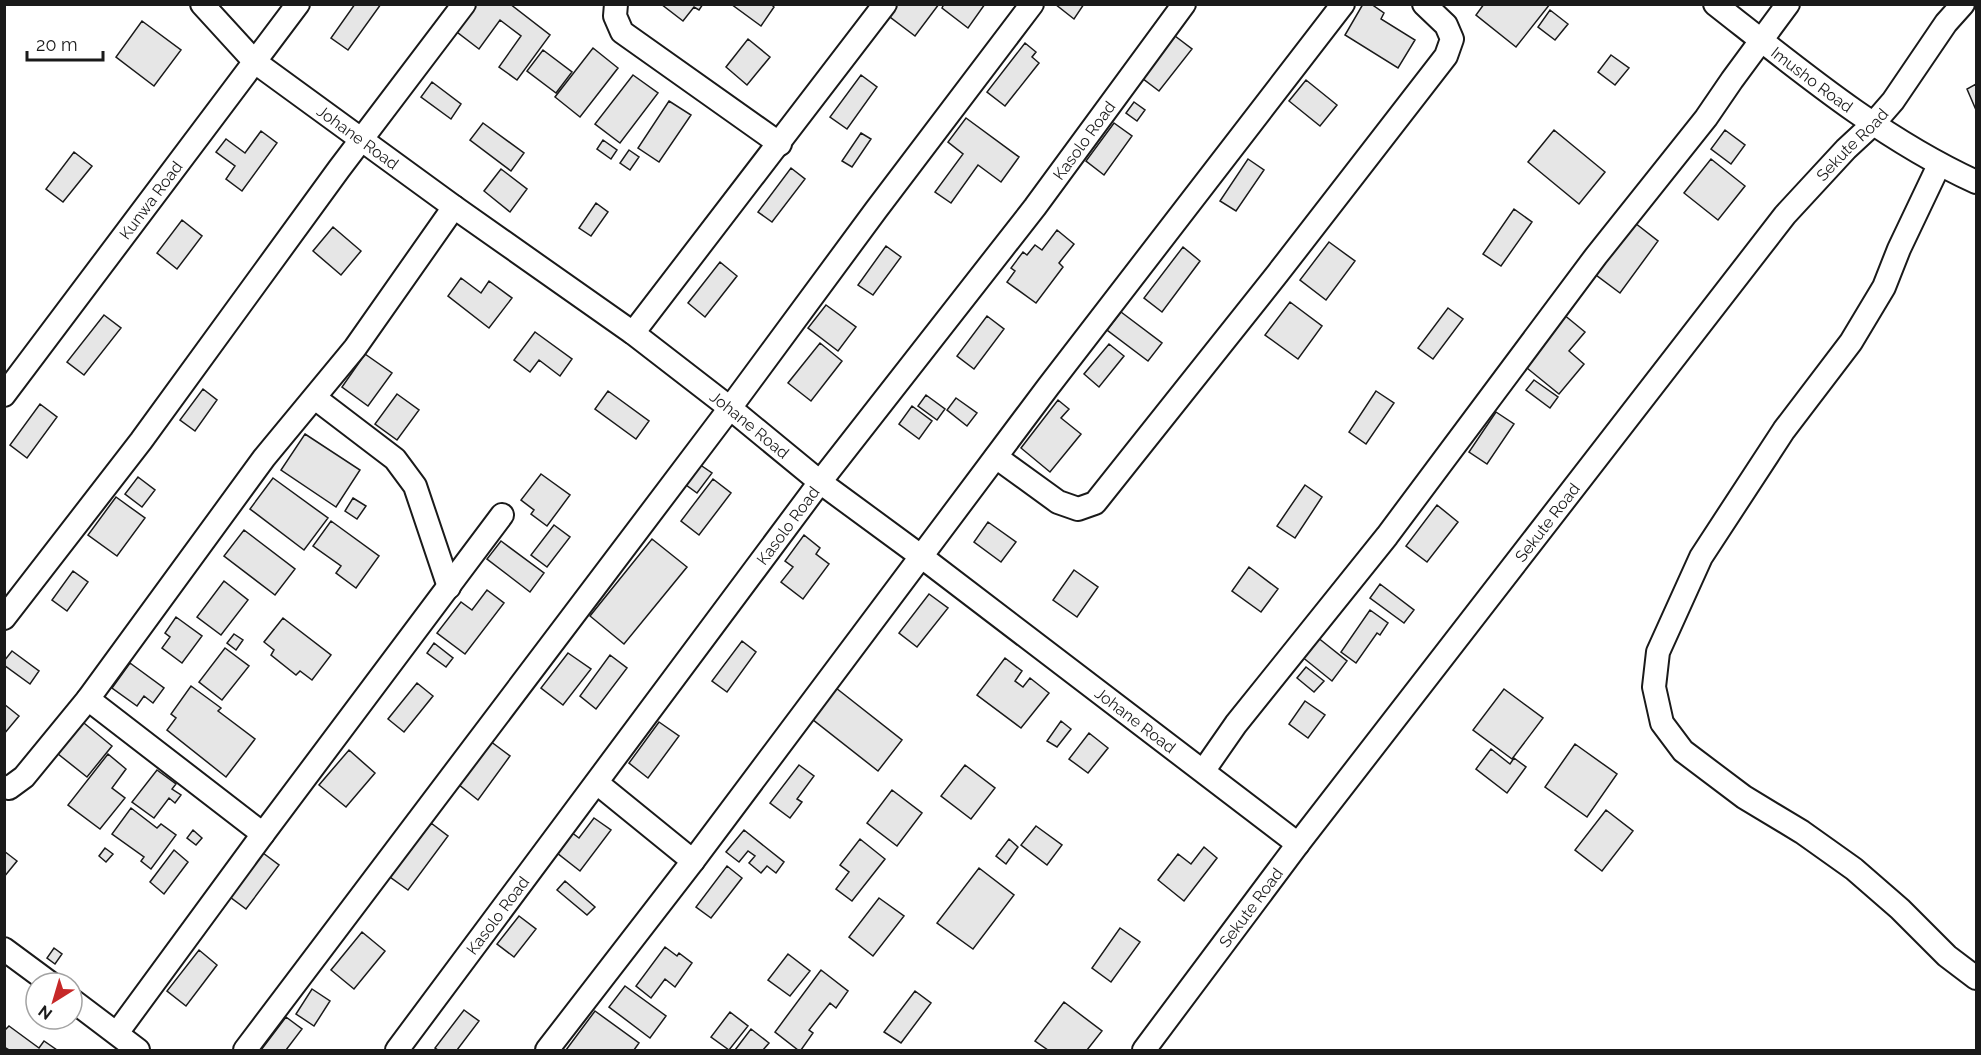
<svg xmlns="http://www.w3.org/2000/svg" width="1981" height="1055" viewBox="0 0 1981 1055" font-family="Raleway,sans-serif">
	<rect width="100%" height="100%" fill="#fff"/>
	<path fill="#e6e6e6" stroke="#1a1a1a" stroke-width="1.5" d="M355,4H381L348,50L331,38Z
		M471,4H510L550,35L517,80L499,67L521,36L500,20L479,49L453,29Z
		M661,4H703L699,10L694,7L683,21Z
		M731,4H771L774,7L761,26Z
		M894,4H939L915,36L886,14Z
		M944,4H985L968,28L942,8Z
		M1055,4H1084L1074,19Z
		M1363,4H1371L1384,13L1381,19L1415,40L1398,68L1345,35Z
		M1484,4H1550L1516,47L1476,15Z
		M1550,10L1568,24L1555,40L1538,27Z
		M142,21L181,50L154,86L116,57Z
		M1175,36L1192,49L1159,91L1142,78Z
		M748,39L770,57L747,85L726,67Z
		M1025,43L1036,52L1032,57L1039,63L1005,106L987,92Z
		M593,48L618,68L580,117L555,97Z
		M543,50L572,72L556,93L527,71Z
		M1611,55L1629,68L1615,85L1598,72Z
		M633,75L658,93L620,143L595,124Z
		M861,75L877,87L847,129L830,117Z
		M1306,80L1337,105L1320,126L1289,101Z
		M432,82L461,104L451,119L421,97Z
		M1976,84V110L1967,89Z
		M669,101L691,115L659,162L638,148Z
		M1134,102L1145,110L1137,121L1126,113Z
		M966,118L1019,157L1001,182L978,165L951,203L935,192L963,154L948,142Z
		M483,123L524,153L511,171L470,140Z
		M1114,123L1132,136L1104,175L1086,161Z
		M1554,130L1605,172L1579,204L1528,162Z
		M1725,130L1745,145L1731,164L1711,149Z
		M261,131L277,143L242,191L226,179L235,166L216,152L226,139L245,153Z
		M861,133L871,139L852,167L842,161Z
		M603,140L617,150L611,159L597,149Z
		M629,150L639,157L630,170L620,163Z
		M74,152L92,166L63,202L46,189Z
		M1248,159L1264,170L1236,211L1220,201Z
		M1711,159L1745,186L1718,220L1684,193Z
		M791,168L805,179L772,222L758,212Z
		M501,169L527,189L510,212L484,191Z
		M596,203L608,212L591,236L579,228Z
		M1514,209L1532,222L1501,266L1483,254Z
		M182,220L202,236L177,269L157,253Z
		M1635,223L1658,241L1620,293L1596,275Z
		M333,227L361,251L341,275L313,251Z
		M1057,230L1074,244L1059,263L1063,267L1036,303L1007,282L1015,271L1011,268L1023,252L1027,255L1035,245L1042,250Z
		M1329,242L1355,261L1326,300L1300,280Z
		M886,246L901,257L873,295L858,285Z
		M1183,247L1200,261L1162,312L1144,298Z
		M720,262L737,276L705,317L688,303Z
		M461,278L481,293L489,281L512,298L489,328L448,296Z
		M1290,302L1322,326L1298,359L1265,335Z
		M826,305L856,327L838,351L808,328Z
		M1448,308L1463,319L1433,359L1418,348Z
		M1121,312L1162,343L1148,361L1107,330Z
		M1563,314L1585,332L1569,351L1584,364L1559,394L1522,364Z
		M104,315L121,328L84,375L67,362Z
		M987,316L1004,329L974,369L957,356Z
		M535,332L572,359L560,376L539,360L530,372L514,360Z
		M820,343L842,361L811,401L788,383Z
		M1109,344L1124,356L1099,387L1084,374Z
		M365,354L392,373L368,406L342,387Z
		M1534,380L1558,397L1550,408L1526,390Z
		M203,389L217,400L195,431L180,420Z
		M608,391L649,421L636,439L595,409Z
		M1376,391L1394,403L1366,444L1349,432Z
		M397,394L419,410L397,440L375,424Z
		M926,395L945,409L937,420L918,406Z
		M956,398L977,413L967,426L947,410Z
		M1058,400L1069,409L1061,418L1081,434L1050,472L1021,448Z
		M40,404L57,417L27,458L10,445Z
		M912,406L932,421L919,439L899,424Z
		M1496,412L1514,424L1487,464L1469,452Z
		M305,434L360,470L336,507L281,470Z
		M696,462L712,473L697,493L682,482Z
		M541,474L570,495L547,526L531,514L534,510L521,500Z
		M138,477L155,490L142,507L125,494Z
		M273,478L328,518L304,550L250,509Z
		M713,479L731,493L699,535L681,521Z
		M1305,485L1322,497L1295,538L1277,526Z
		M116,497L145,518L117,556L88,535Z
		M353,498L366,506L357,519L345,511Z
		M1437,505L1458,522L1427,562L1406,546Z
		M331,521L379,556L356,588L336,573L341,566L313,546Z
		M988,522L1016,542L1001,562L974,542Z
		M554,525L570,537L547,567L531,555Z
		M244,530L295,569L275,595L224,556Z
		M804,535L820,548L816,554L829,564L803,599L781,582L793,567L785,561Z
		M652,539L687,567L624,644L590,616Z
		M501,541L544,573L530,592L487,559Z
		M1249,567L1278,589L1261,612L1232,591Z
		M1074,570L1098,587L1077,617L1053,600Z
		M73,571L88,582L67,611L52,600Z
		M224,581L248,600L221,635L197,617Z
		M1380,584L1414,610L1404,623L1370,598Z
		M487,590L504,603L465,654L437,633L461,602L472,610Z
		M929,594L948,608L917,647L899,633Z
		M1370,610L1388,623L1380,635L1377,633L1356,663L1341,652Z
		M176,617L202,636L182,663L162,648L170,637L165,633Z
		M283,618L331,655L312,680L300,671L296,675L271,655L274,650L264,642Z
		M234,634L243,640L236,650L227,643Z
		M1317,637L1347,661L1332,681L1301,656Z
		M742,641L756,652L727,692L712,681Z
		M434,643L453,658L446,667L427,653Z
		M225,648L249,666L222,700L199,682Z
		M12,651L39,671L30,684L4,665V661Z
		M568,653L591,669L563,705L541,688Z
		M610,655L627,668L596,709L580,696Z
		M1005,658L1022,671L1015,681L1023,687L1030,678L1049,693L1021,728L977,695Z
		M130,663L164,688L153,703L144,696L137,706L112,688Z
		M1306,667L1324,681L1314,692L1297,678Z
		M417,683L433,696L404,732L388,719Z
		M191,686L221,708L218,711L255,739L226,777L167,730L176,718L171,714Z
		M836,688L902,740L878,771L812,719Z
		M1504,689L1543,718L1512,759L1473,730Z
		M1305,701L1325,715L1308,738L1289,724Z
		M4,704L19,716L4,734Z
		M79,719L112,746L87,777L53,750Z
		M1061,721L1071,729L1057,747L1047,741Z
		M659,722L679,736L648,778L629,763Z
		M1089,733L1108,748L1088,773L1069,759Z
		M490,741L510,756L478,800L458,784Z
		M1575,744L1617,774L1587,817L1545,787Z
		M1491,749L1510,764L1514,758L1526,767L1507,793L1476,769Z
		M349,750L375,773L346,807L319,785Z
		M108,754L126,769L112,788L125,798L100,829L68,805Z
		M799,765L814,776L797,799L802,802L790,818L770,803Z
		M965,765L995,788L971,819L941,796Z
		M157,770L176,784L172,789L181,795L175,803L169,798L154,818L132,802Z
		M892,790L922,813L897,846L867,823Z
		M131,808L157,828L161,824L176,835L151,869L141,861L144,857L112,834Z
		M1606,810L1633,831L1602,871L1575,850Z
		M594,818L611,830L580,871L552,849L567,829L579,838Z
		M431,823L448,836L408,890L390,877Z
		M1036,826L1062,845L1047,865L1021,845Z
		M193,830L202,838L196,845L187,838Z
		M744,830L784,862L776,873L767,866L761,873L749,863L755,856L748,851L739,862L726,852Z
		M860,839L885,859L852,901L836,889L849,872L840,865Z
		M1009,839L1018,847L1006,864L996,856Z
		M1204,847L1217,858L1184,901L1158,880L1178,854L1191,864Z
		M105,848L113,854L106,862L99,856Z
		M174,850L188,862L164,894L150,882Z
		M259,850L279,865L246,909L226,894Z
		M4,851L17,861L4,877Z
		M727,866L742,878L711,918L696,907Z
		M979,868L1014,895L973,949L937,923Z
		M565,881L595,907L587,915L557,890Z
		M879,898L904,916L873,956L849,937Z
		M519,916L536,929L514,957L497,944Z
		M1120,928L1140,942L1111,982L1092,968Z
		M362,932L385,951L354,989L331,970Z
		M665,947L677,956L679,953L692,963L675,987L665,979L651,998L636,986Z
		M54,948L62,954L55,964L47,958Z
		M199,950L217,965L186,1006L167,991Z
		M788,954L810,971L790,996L768,980Z
		M821,970L848,991L836,1008L830,1003L809,1030L813,1033L801,1050H798L775,1032Z
		M625,986L666,1016L650,1038L609,1007Z
		M312,989L330,1001L314,1026L296,1014Z
		M915,991L931,1003L901,1043L884,1032Z
		M1064,1002L1102,1031L1087,1050H1048L1035,1041Z
		M464,1010L479,1021L457,1050H438L435,1048Z
		M595,1011L639,1043L634,1050H566Z
		M730,1012L748,1026L729,1050L711,1037Z
		M286,1017L302,1029L286,1050H261Z
		M9,1026L39,1048L44,1041L57,1050H9L4,1047V1031Z
		M751,1029L769,1043L763,1050H735Z"/>
	<g fill="none" stroke-linecap="round" stroke-linejoin="round">
		<defs>
			<g id="street">
				<path id="s1" d="M202,4L255,62L454,207L633,333L730,408L820,482L922,557L1298,844"/>
				<path d="M616,4L615,16L622,32L780,144"/>
				<path id="s2" d="M1715,4C1798,69 1880,138 1976,182"/>
				<path d="M1939,165L1899,249L1884,287L1851,342L1784,430L1701,557L1658,652L1654,687L1662,723L1683,751L1744,797L1802,832L1854,869L1900,909L1947,956L1976,978"/>
				<path d="M633,333L885,4"/>
				<path id="s3" d="M4,395L298,4"/>
				<path d="M315,398L395,459L415,486L449,587"/>
				<path d="M996,457L1058,502L1078,509L1095,503L1278,273L1446,56L1452,39L1446,25L1424,4"/>
				<path d="M4,618L141,441L339,169L464,4"/>
				<path d="M1204,770L1236,724L1387,536L1596,256L1706,118L1732,80L1788,4"/>
				<path d="M597,783L693,861"/>
				<path d="M4,787L9,788L24,777L88,699"/>
				<path d="M263,834L88,699L264,458L355,348L454,207"/>
				<path d="M4,949L50,983"/>
				<path d="M72,1000L138,1050"/>
				<path d="M117,1033L263,834L502,515"/>
				<path d="M245,1050L730,408L876,210L1032,4"/>
				<path id="s4" d="M397,1050L820,482L1035,207L1184,4"/>
				<path d="M547,1050L693,861L1048,387L1343,4"/>
				<path id="s5" d="M1144,1050L1298,844L1785,215L1846,149L1873,124L1893,101L1946,23L1963,4"/>
			</g>
		</defs>
		<use href="#street" stroke="#1a1a1a" stroke-width="26"/>
		<use href="#street" stroke="#fff" stroke-width="22"/>
	</g>
	<g text-anchor="middle" stroke-width="4.5" stroke-linejoin="round" paint-order="stroke">
		<g font-size="16" fill="#1a1a1a" stroke="#fff">
			<text dy="6" stroke="none"><textPath href="#s2" startOffset="123">Imusho Road</textPath></text>
			<text dy="6" stroke="none"><textPath href="#s1" startOffset="206">Johane Road</textPath></text>
			<text dy="6" stroke="none"><textPath href="#s4" startOffset="1140">Kasolo Road</textPath></text>
			<text dy="6" stroke="none"><textPath href="#s5" startOffset="1150">Sekute Road</textPath></text>
			<text dy="6" stroke="none"><textPath href="#s3" startOffset="244">Kunwa Road</textPath></text>
			<text dy="6" stroke="none"><textPath href="#s1" startOffset="692">Johane Road</textPath></text>
			<text dy="6" stroke="none"><textPath href="#s5" startOffset="664">Sekute Road</textPath></text>
			<text dy="6" stroke="none"><textPath href="#s4" startOffset="654">Kasolo Road</textPath></text>
			<text dy="6" stroke="none"><textPath href="#s1" startOffset="1178">Johane Road</textPath></text>
			<text dy="6" stroke="none"><textPath href="#s5" startOffset="178">Sekute Road</textPath></text>
			<text dy="6" stroke="none"><textPath href="#s4" startOffset="168">Kasolo Road</textPath></text>
		</g>
	</g>
	<rect width="1981" height="1055" fill="none" stroke="#1a1a1a" stroke-width="12"/>
	<g transform="translate(54 1001) rotate(217)"><circle r="28" fill="#ffffff" stroke="#a3a3a3" stroke-width="1.5"/>
	<path d="M0-4.5L10 22L0 15L-10 22Z" fill="#c62828"/>
	<text y="-9" font-size="16" font-weight="bold" text-anchor="middle" fill="#1a1a1a">N</text>
	</g>
	<path d="M27 51v9h76v-9" fill="none" stroke="#1a1a1a" stroke-width="3"/>
	<text x="36" y="51" font-size="18" fill="#1a1a1a" stroke="#ffffff" stroke-width="4.5" paint-order="stroke">20 m</text>
</svg>
